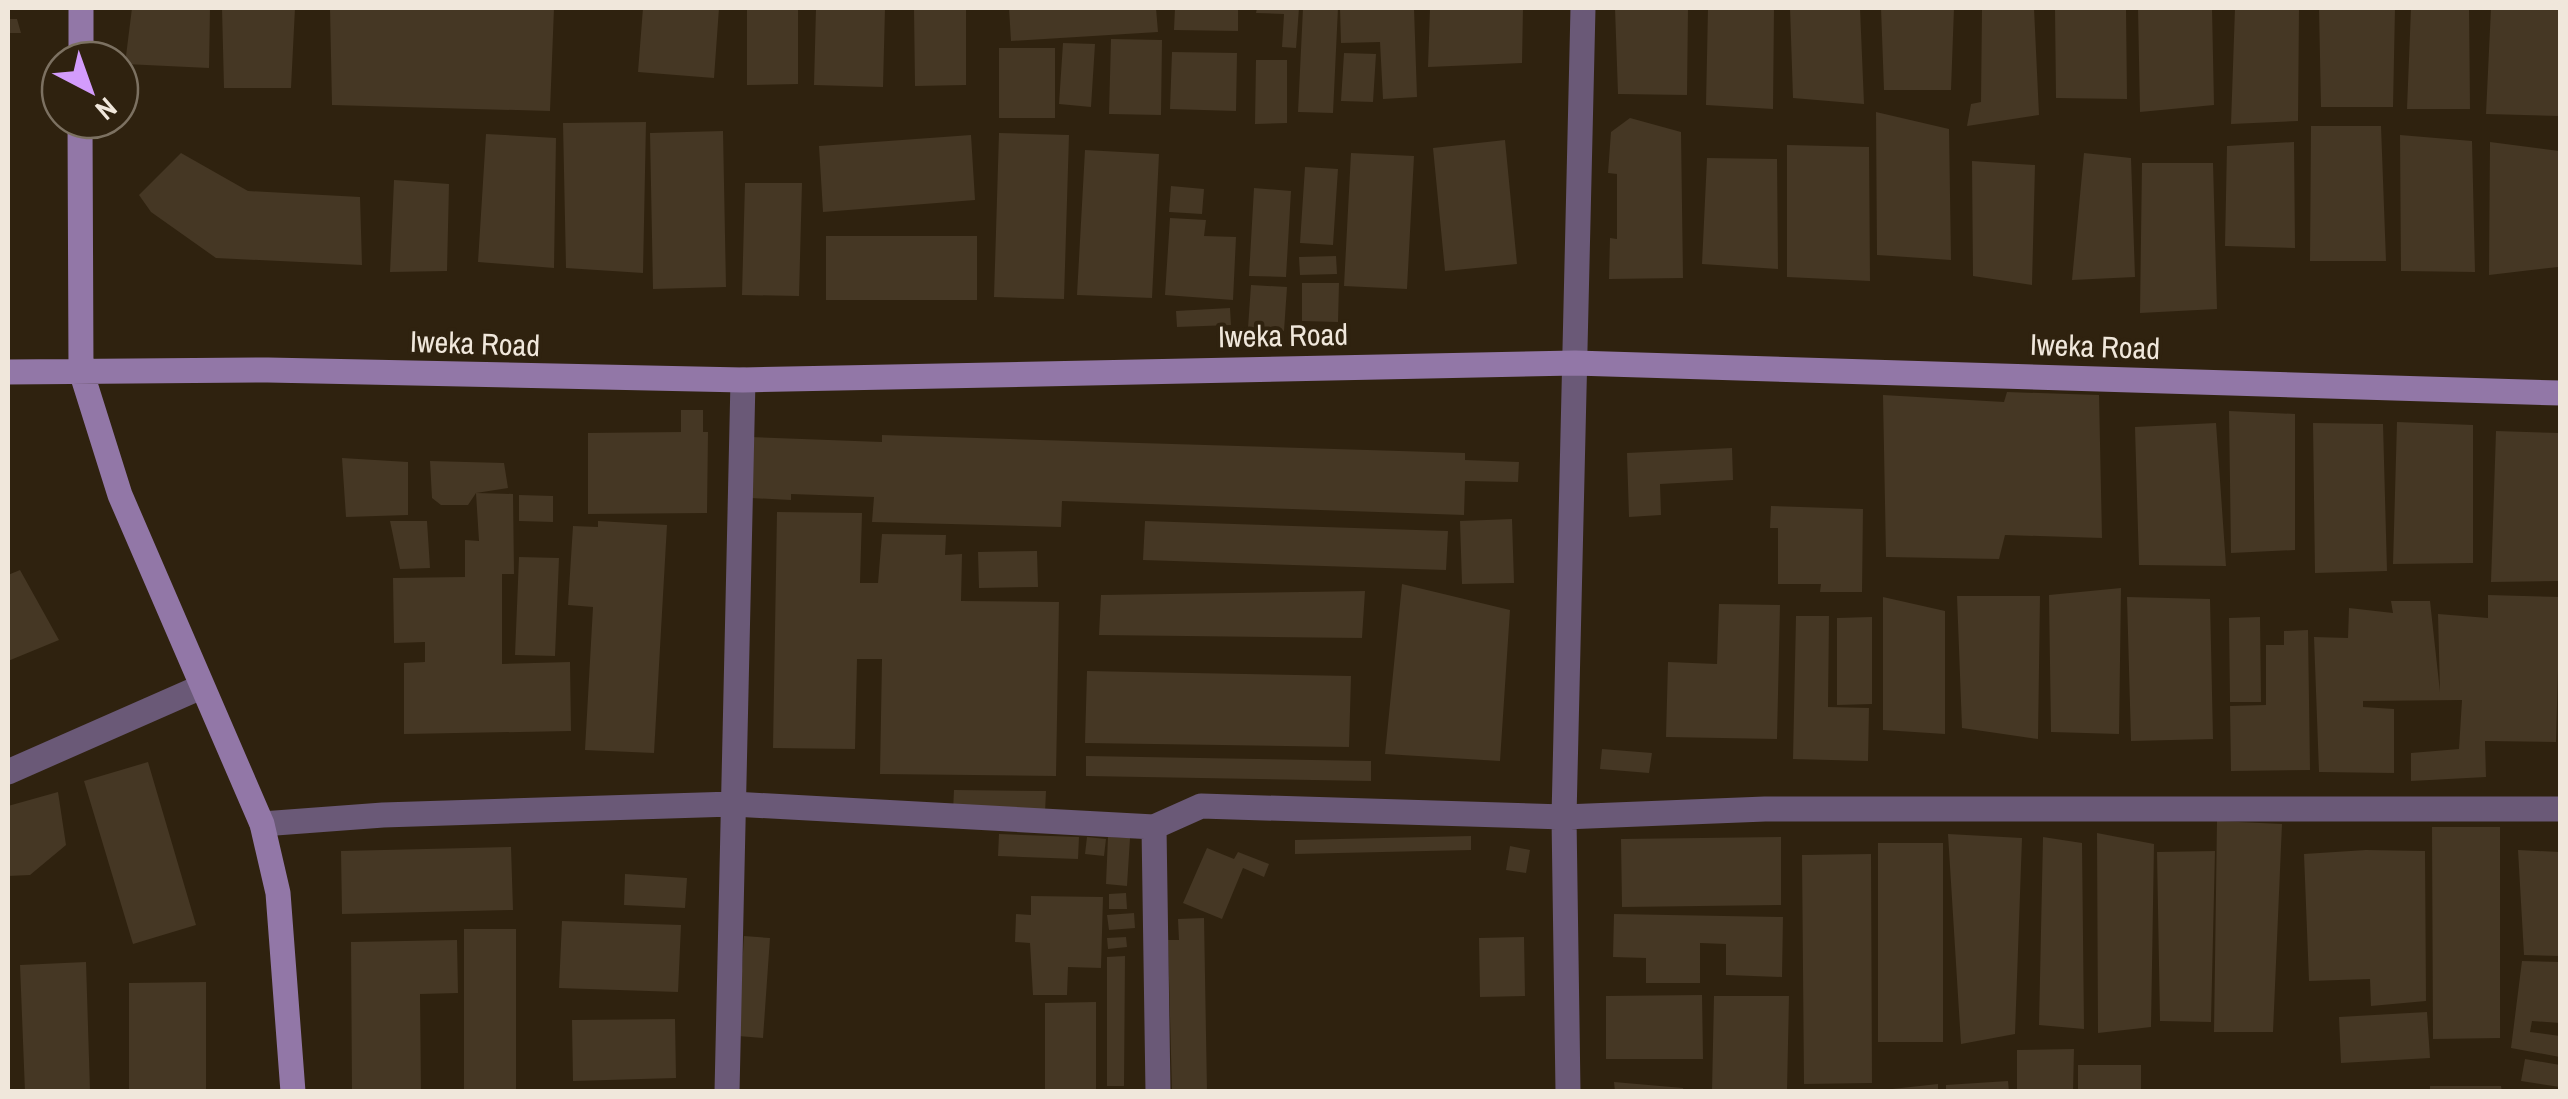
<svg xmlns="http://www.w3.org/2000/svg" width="2568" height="1099" viewBox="0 0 2568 1099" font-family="'Archivo Narrow',sans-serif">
	<rect width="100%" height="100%" fill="#2f220f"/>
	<path fill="#453724" d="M132,8H210L209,68L125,64Z
		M222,8H295L291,88H224Z
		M330,8H554L550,111L332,105Z
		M643,8H719L714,78L638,72Z
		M747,8H798V84L747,85Z
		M816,8H885L883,87L814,85Z
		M914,8H966V85L915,86Z
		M1009,8H1156L1158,32L1011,41Z
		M1175,8H1238V31L1174,30Z
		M1257,8H1299L1296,48L1282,47L1284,14L1256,13Z
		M1303,8H1338L1333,113L1298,112Z
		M1340,8H1414L1417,97L1383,99L1380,42L1341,43Z
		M1430,8H1523L1522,63L1428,67Z
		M1615,8H1688L1687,95L1618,94Z
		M1708,8H1774L1773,109L1706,105Z
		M1790,8H1860L1864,104L1793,98Z
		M1881,8H1954L1951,90H1884Z
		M1982,8H2034L2039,115L1967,126L1971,104L1981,102Z
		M2055,8H2126L2127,99L2056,98Z
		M2138,8H2212L2214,105L2140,112Z
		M2235,8H2299L2298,121L2231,124Z
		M2319,8H2395L2393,107H2321Z
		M2411,8H2469L2470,109H2407Z
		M2491,8H2560V116L2486,114Z
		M8,19H17L21,33H8Z
		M1111,39L1162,40L1161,115L1109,114Z
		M1063,43L1095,44L1091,107L1059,104Z
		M999,48H1055V118H999Z
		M1172,52L1237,53L1236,111L1170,109Z
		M1344,53L1376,54L1373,102L1341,101Z
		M1256,60H1287V123L1255,124Z
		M1876,112L1949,129L1951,260L1877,255Z
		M1630,118L1681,132L1683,278L1609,279L1610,238L1617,239V174L1608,173L1611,132Z
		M646,122L643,273L566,268L563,123Z
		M2311,126H2381L2386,261H2310Z
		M723,131L726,287L653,289L650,133Z
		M999,133L1069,135L1064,299L994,297Z
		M486,134L556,138L554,268L478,262Z
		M971,135L975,200L823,212L819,146Z
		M2400,135L2472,141L2475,272L2401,271Z
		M1505,140L1517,264L1445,271L1433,148Z
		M2294,142L2295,248L2225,246L2227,146Z
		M2490,142L2559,151L2558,267L2489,275Z
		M1787,145L1869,147L1870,281L1787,277Z
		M1085,150L1159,154L1152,298L1077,295Z
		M181,153L248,191L360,197L362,265L216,258L151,212L139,195Z
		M1351,153L1414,156L1407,289L1344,286Z
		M2084,153L2131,158L2135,277L2072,280Z
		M1707,158L1777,159L1778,269L1702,264Z
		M1972,161L2035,165L2032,285L1973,276Z
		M2142,163H2213L2217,309L2140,313Z
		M1305,167L1338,169L1333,245L1300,243Z
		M394,180L449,184L447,271L390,272Z
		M745,183H802L799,296L742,295Z
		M1171,186L1204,189L1202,214L1169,212Z
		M1254,188L1291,191L1286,277L1249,276Z
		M1170,218L1206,220L1204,236L1236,237L1233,300L1165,295Z
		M826,236H977V300H826Z
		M1336,256L1337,274L1300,275L1299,257Z
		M1302,283H1339L1338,322L1302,321Z
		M1251,285L1287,287L1284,331L1248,328Z
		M1230,308L1231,325L1177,327L1176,311Z
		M2007,392L2099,395L2102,538L2005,535L1999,559L1886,557L1883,395L2004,402Z
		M681,410H703V432H708L707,513L588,514V433L681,432Z
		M2229,411L2295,414V550L2231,553Z
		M2397,422L2473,425V563L2393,564Z
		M2216,423L2226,566L2139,565L2135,427Z
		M2313,423L2383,424L2387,571L2315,573Z
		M2496,431L2560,433V581L2491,582Z
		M882,435L1465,453V460L1519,462L1518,482L1465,481L1464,515L1062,501L1061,527L872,522L874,497L791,494V500L751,498L750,437L882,442Z
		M1732,448L1733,480L1660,484L1661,515L1629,517L1627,453Z
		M342,458L408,462V515L346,517Z
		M430,461L504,463L508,488L476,493L513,494L514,574H502V664L570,662L571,731L404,734V663L425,662V642L394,643L393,578L465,577V540L479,541L476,493L468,505H441L432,498Z
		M519,495L553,496V522L519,521Z
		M1771,506L1863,509L1862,592H1820L1821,584H1778V528H1770Z
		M777,512L862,513L860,583H878L882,534L946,535L945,555L962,554L961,601L1059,602L1056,776L880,774L882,659H857L855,749L773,748Z
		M1512,519L1514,583L1462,584L1460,521Z
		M390,521H427L430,568L400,569Z
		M598,521L667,525L654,753L585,750L593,607L568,605L573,526L598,527Z
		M1145,521L1448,531L1446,570L1143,560Z
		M1037,551L1038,587L979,588L978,552Z
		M519,557L559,558L555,656L515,655Z
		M20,570L59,640L8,661V575Z
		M1402,584L1510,610L1500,761L1385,754Z
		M2121,588L2119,734L2051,732L2049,595Z
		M1365,591L1362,638L1099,635L1101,595Z
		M2488,595L2560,597L2556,742L2485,741L2486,777L2411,781V753L2459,749L2462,700L2363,701V707L2394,709V773L2319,772L2314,637L2348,638L2349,608L2393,613L2391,601H2430L2440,692L2438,614L2488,618Z
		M1957,596H2040L2038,739L1962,728Z
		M1883,597L1945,611V734L1883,730Z
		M2127,597L2210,599L2213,739L2131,741Z
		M1719,604L1780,605L1777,739L1666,737L1668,662L1717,664Z
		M1796,616H1829L1828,707L1869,708L1868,761L1793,759Z
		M1872,617V704L1837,705V618Z
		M2260,617L2261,702H2230L2229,618Z
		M2308,630L2310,770L2231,771L2230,706L2266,705V645H2284V631Z
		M1087,671L1351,676L1349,747L1085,743Z
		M1602,749L1652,753L1649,773L1600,769Z
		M1086,756L1371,761V781L1086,776Z
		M148,762L196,925L133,944L84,781Z
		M954,790L1046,791L1045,813L953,811Z
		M58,792L66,845L30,875L8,876V806Z
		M2217,821L2282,824L2273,1032H2214Z
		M2432,827H2500V1038L2433,1039Z
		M2097,833L2154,844L2151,1027L2098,1033Z
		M999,834L1079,837L1078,859L998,856Z
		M1948,834L2022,838L2015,1034L1961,1044Z
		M1471,836V850L1295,854V840Z
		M1087,837L1106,839L1104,856L1085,854Z
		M1108,837L1130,838L1127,886L1106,884Z
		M1781,837V905L1622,907L1621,839Z
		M2043,837L2082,843L2084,1029L2039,1025Z
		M1878,843H1943V1042H1878Z
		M1510,846L1530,850L1526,873L1506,870Z
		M511,847L513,910L342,914L341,851Z
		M1207,848L1234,859L1238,852L1269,864L1264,877L1243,868L1222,919L1183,903Z
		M2366,850L2425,851L2426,1001L2371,1006L2370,979L2309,981L2304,854Z
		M2518,850L2560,852V956L2524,955Z
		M2215,851L2211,1022L2160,1021L2157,852Z
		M1871,854L1872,1083L1804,1084L1802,855Z
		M625,874L687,878L685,908L624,905Z
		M1126,893L1127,909H1109V894Z
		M1031,896L1103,897L1101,968L1068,967L1067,995H1033L1030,943L1015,942L1016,914L1031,915Z
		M1134,913L1135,928L1109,930L1107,915Z
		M1614,914L1783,917L1782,977L1726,975V944L1700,943V983H1646V958L1613,957Z
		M1204,918L1207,1092H1172L1168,940H1179L1178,919Z
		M562,921L681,925L678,992L559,988Z
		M464,929H516V1092H464Z
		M744,936L770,938L763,1038L738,1036Z
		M1126,937L1127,947L1108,949L1107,938Z
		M1524,937L1525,996L1480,997L1479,938Z
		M457,940L458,993L420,994L421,1092H352L351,942Z
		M1125,956L1124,1086H1107V957Z
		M2522,961L2560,962V1023L2532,1021L2530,1032L2560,1036V1057L2511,1048Z
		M86,962L90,1091L25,1092L20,965Z
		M206,982V1092H129V983Z
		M1702,995L1703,1059H1606V996Z
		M1714,996H1789L1787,1092H1712Z
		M1096,1002V1092H1045V1003Z
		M2427,1012L2430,1058L2341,1063L2339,1017Z
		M675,1019L676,1078L573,1081L572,1020Z
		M2074,1049L2073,1092H2017V1050Z
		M2525,1059L2560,1065V1087L2521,1081Z
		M2078,1065H2141V1092H2078Z
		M2008,1081L2009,1092H1946V1085Z
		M1614,1082L1683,1088L1684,1092H1615Z
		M1938,1084V1092H1892V1089Z
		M2430,1086H2501L2502,1092H2430Z"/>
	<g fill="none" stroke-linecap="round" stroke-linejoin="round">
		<path stroke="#6a5977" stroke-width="25" d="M8,772L201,687
			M262,824L383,815L733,804L1154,827L1201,806L1564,817L1765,809H2560
			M1154,827L1158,1092
			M727,1092L743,380
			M1568,1092L1564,817L1583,8"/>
		<path stroke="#9277a7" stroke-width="25" d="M81,60V8
			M80,120L81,371L120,495L262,824L278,893L293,1092
			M8,372L268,370L743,380L1575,363L2560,393"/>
	</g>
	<g text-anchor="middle" stroke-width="8" stroke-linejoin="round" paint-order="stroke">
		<g font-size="30" fill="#f0e7db" stroke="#2f220f">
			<text transform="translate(1283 336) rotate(-1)" y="10">Iweka Road</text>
			<text transform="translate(475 344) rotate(2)" y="10">Iweka Road</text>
			<text transform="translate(2095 347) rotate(2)" y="10">Iweka Road</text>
		</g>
	</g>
	<rect width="2568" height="1099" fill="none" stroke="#f0e7db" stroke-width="20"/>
	<g transform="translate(90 90) rotate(139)"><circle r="48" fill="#2f220f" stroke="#7c7161" stroke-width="2.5"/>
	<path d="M0-8L18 38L0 25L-18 38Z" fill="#d39cfc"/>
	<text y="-15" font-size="28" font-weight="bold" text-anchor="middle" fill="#f0e7db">N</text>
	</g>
</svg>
